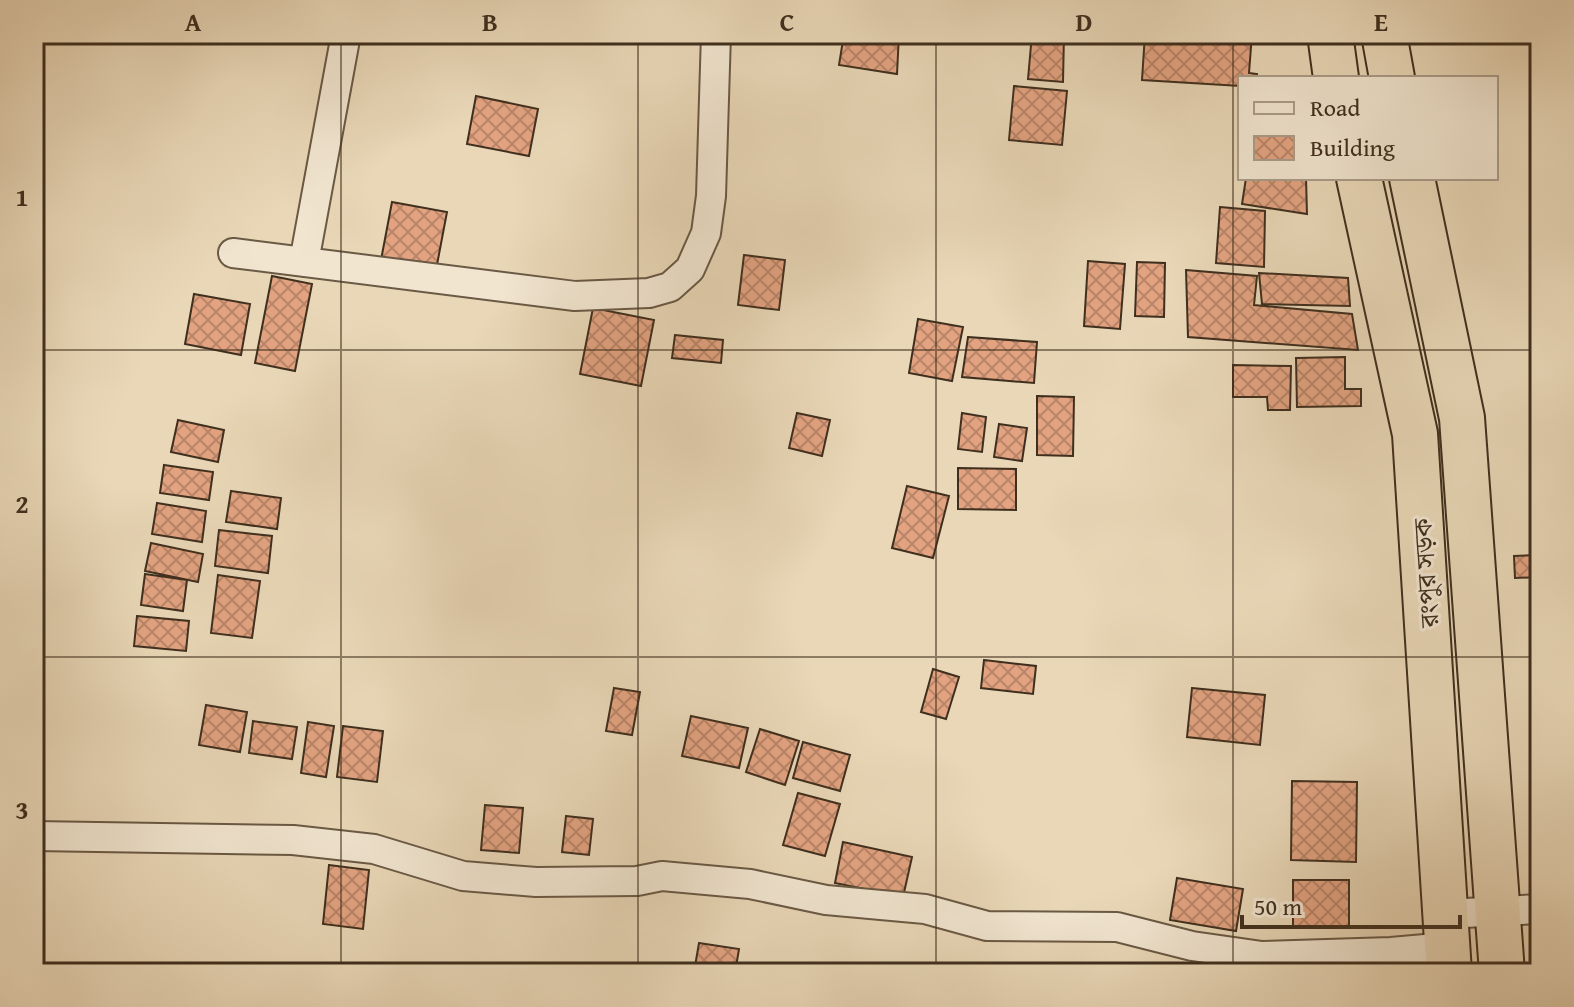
<svg xmlns="http://www.w3.org/2000/svg" width="1574" height="1007" viewBox="0 0 1574 1007" font-family="'Gentium Book Plus','Noto Serif Bengali',serif">
	<defs>
		<pattern id="building-cross-hatch" width="8" height="8" patternUnits="userSpaceOnUse" patternTransform="scale(2)"><rect width="8" height="8" fill="#e3a381"/><path d="M0 0l8 8M0 8l8-8" fill="none" stroke="#b98569"/></pattern>
	</defs>
	<rect width="100%" height="100%" fill="#e9d7b7"/>
	<filter id="stains"><feTurbulence type="fractalNoise" baseFrequency=".0025" numOctaves="4"/><feColorMatrix values="0 0 0 0 .2 0 0 0 0 .09 0 0 0 0 .02 0 0 0 .5 -.17"/></filter>
	<radialGradient id="worn" r=".72"><stop offset=".6" stop-color="#630" stop-opacity="0"/><stop offset="1" stop-color="#630" stop-opacity=".3"/></radialGradient>
	<path fill="url(#building-cross-hatch)" stroke="#3f2f1e" stroke-width="2" d="M844,34H899L897,74L839,65Z
		M1032,34H1064L1063,82L1028,79Z
		M1145,34H1252L1249,73L1257,74L1256,78H1240V86L1142,80Z
		M1014,86L1067,91L1062,145L1009,140Z
		M476,96L538,109L529,156L467,144Z
		M1246,178H1306L1307,214L1242,204Z
		M392,202L447,212L436,270L381,260Z
		M1220,207L1265,211L1264,267L1216,263Z
		M744,255L785,260L779,310L738,305Z
		M1088,261L1125,264L1120,329L1084,326Z
		M1137,262L1165,263L1164,317L1135,316Z
		M1186,270L1257,276L1254,305L1352,314L1358,350L1188,337Z
		M1259,273L1348,278L1350,306L1262,304Z
		M272,276L312,284L295,371L255,363Z
		M194,294L250,304L241,355L185,344Z
		M593,308L654,320L641,386L580,374Z
		M918,319L963,327L952,381L909,373Z
		M675,335L723,340L721,363L672,358Z
		M968,337L1037,342L1034,383L962,377Z
		M1345,357V389H1361V406L1297,407L1296,358Z
		M1233,365L1291,366L1290,410H1268L1267,397H1233Z
		M1037,396L1074,397L1073,456L1037,455Z
		M797,413L830,420L822,456L789,448Z
		M962,413L986,417L982,452L958,449Z
		M178,420L224,430L218,462L171,452Z
		M999,424L1027,428L1022,461L994,457Z
		M164,465L213,472L209,500L160,493Z
		M958,468L1016,469V510L958,509Z
		M907,486L949,496L933,558L892,548Z
		M231,491L281,498L277,529L226,522Z
		M157,503L206,511L202,542L152,534Z
		M219,530L272,536L268,573L215,566Z
		M151,543L203,554L198,582L145,571Z
		M1540,555V577L1515,578L1514,556Z
		M145,574L187,580L183,611L141,605Z
		M218,575L260,581L252,638L211,633Z
		M137,616L189,621L186,651L134,646Z
		M984,660L1036,666L1033,694L981,688Z
		M933,669L959,677L946,719L921,712Z
		M614,688L640,692L632,735L606,731Z
		M1192,688L1265,695L1260,745L1187,737Z
		M206,705L247,712L240,752L199,745Z
		M691,716L748,728L739,768L682,756Z
		M253,721L297,727L292,759L249,753Z
		M308,722L334,726L326,777L301,773Z
		M343,726L383,731L377,782L337,777Z
		M760,729L799,741L785,785L746,772Z
		M803,742L850,755L840,791L793,778Z
		M1292,781L1357,782L1356,862L1291,860Z
		M798,793L840,804L825,856L783,845Z
		M1538,799H1540V829H1537Z
		M485,805L523,808L519,853L481,850Z
		M566,816L593,819L589,855L562,852Z
		M843,842L912,857L903,897L835,883Z
		M1530,851H1540V890H1530Z
		M329,865L369,870L363,929L323,924Z
		M1177,878L1243,889L1236,931L1170,920Z
		M1293,880H1349V928L1293,927Z
		M699,943L739,949L735,973L694,972Z
		M1333,964L1378,966V973H1332Z"/>
	<g fill="none" stroke-linecap="round" stroke-linejoin="round">
		<defs>
			<path id="street" d="M233,253L575,296L649,293L670,287L690,269L706,233L711,196L716,34
				M304,262L346,34
				M34,836L293,840L374,849L463,876L536,882L637,881L662,876L750,884L826,900L925,909L987,926L1117,927L1192,946L1262,956L1391,952L1448,947
				M1446,914L1540,909"/>
			<path id="highway" d="M1330,34L1336,78
				M1384,34L1392,78
				M1359,178L1415,434L1449,973
				M1412,178L1462,418L1502,973"/>
		</defs>
		<use href="#street" stroke="#6a5944" stroke-width="32"/>
		<use href="#highway" stroke="#3f2f1e" stroke-width="48"/>
		<use href="#street" stroke="#f1e5d0" stroke-width="28"/>
		<use href="#highway" stroke="#e9d7b7" stroke-width="44"/>
	</g>
	<path fill="none" stroke="#3f2f1e" stroke-width="2" stroke-opacity="0.55" d="M341,34V973M638,34V973M936,34V973M1233,34V973M34,350H1540M34,657H1540"/>
	<g text-anchor="middle" stroke-width="6" stroke-linejoin="round" paint-order="stroke">
		<g font-size="26" fill="#3f2f1e" stroke="#f1e5d0">
			<text transform="translate(1426 573) rotate(-94)" y="9">রংপুর সড়ক</text>
		</g>
	</g>
	<rect width="1574" height="1007" fill="none" stroke="#e9d7b7" stroke-width="88"/>
	<rect x="1238" y="76" width="260" height="104" fill="#f1e5d0" stroke="#aa9c89" stroke-width="2"/>
	<rect x="1254" y="102" width="40" height="12" fill="#f1e5d0" stroke="#aa9c89" stroke-width="2"/>
	<text x="1310" y="116" font-size="24" fill="#3f2f1e">Road</text>
	<rect x="1254" y="136" width="40" height="24" fill="url(#building-cross-hatch)" stroke="#aa9c89" stroke-width="2"/>
	<text x="1310" y="156" font-size="24" fill="#3f2f1e">Building</text>
	<path d="M1242 915v12h218v-12" fill="none" stroke="#3f2f1e" stroke-width="4"/>
	<text x="1254" y="915" font-size="24" fill="#3f2f1e" stroke="#f1e5d0" stroke-width="6" paint-order="stroke">50 m</text>
	<rect x="44" y="44" width="1486" height="919" fill="none" stroke="#3f2f1e" stroke-width="3"/>
	<g font-size="26" text-anchor="middle" font-weight="bold" fill="#3f2f1e">
		<text x="193" y="31">A</text>
		<text x="490" y="31">B</text>
		<text x="787" y="31">C</text>
		<text x="1084" y="31">D</text>
		<text x="1381" y="31">E</text>
		<text x="22" y="206">1</text>
		<text x="22" y="513">2</text>
		<text x="22" y="819">3</text>
	</g>
	<rect width="100%" height="100%" filter="url(#stains)"/>
	<rect width="100%" height="100%" fill="url(#worn)"/>
</svg>
